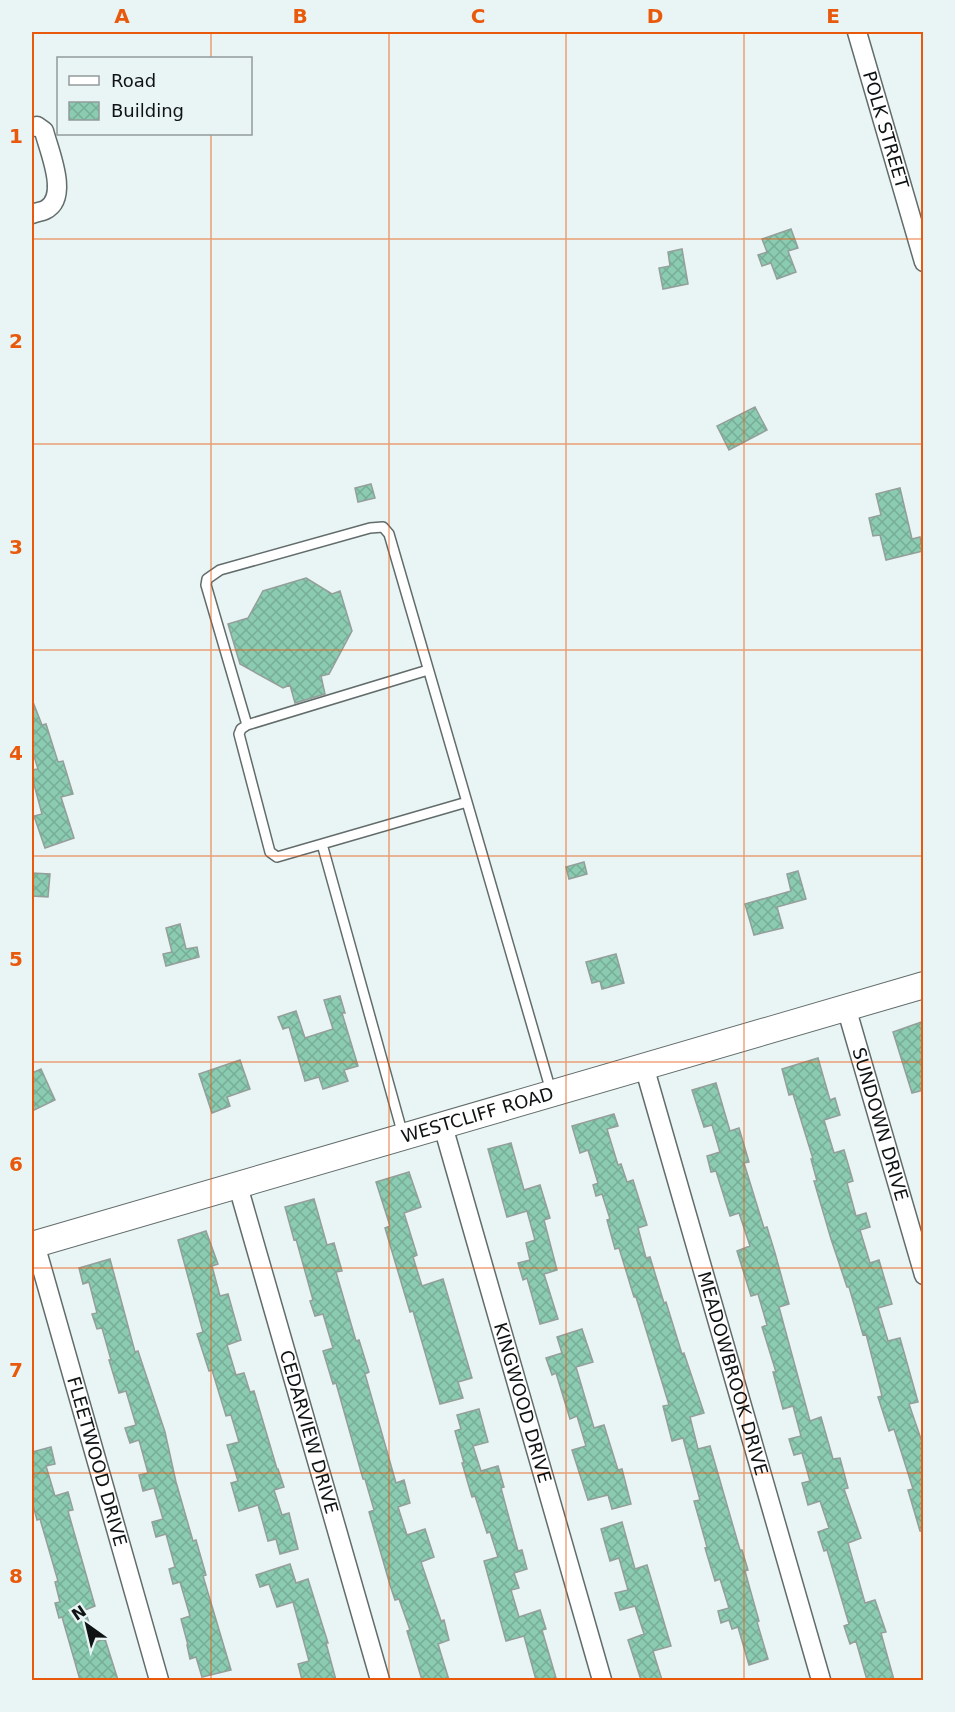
<svg xmlns="http://www.w3.org/2000/svg" width="955" height="1712" viewBox="0 0 955 1712" font-family="'DejaVu Sans',sans-serif">
	<defs>
		<pattern id="building-cross-hatch" width="8" height="8" patternUnits="userSpaceOnUse" patternTransform="scale(1.5)"><rect width="8" height="8" fill="#8bcbb1"/><path d="M0 0l8 8M0 8l8-8" fill="none" stroke="#77ad97"/></pattern>
	</defs>
	<rect width="100%" height="100%" fill="#e9f5f4"/>
	<path fill="url(#building-cross-hatch)" stroke="#949e9a" stroke-width="1.5" d="M791,229L798,248L788,251L796,272L777,279L771,263L762,266L758,255L767,252L762,239Z
		M682,249L688,284L663,289L659,268L670,266L668,252Z
		M755,407L767,430L729,450L717,426Z
		M371,484L375,498L358,502L355,488Z
		M900,488L912,539L920,537L923,551L886,560L880,535L873,536L869,518L881,515L876,494Z
		M306,578L332,594L340,591L352,631L329,674L321,676L325,694L295,703L290,685L283,688L240,664L228,624L248,618L263,591Z
		M32,702H33L42,725L46,724L58,762L63,761L73,794L61,797L74,838L45,848L34,816L42,814L32,777V770L38,769L32,750Z
		M584,862L587,874L569,879L566,867Z
		M798,871L806,899L777,907L783,928L754,935L745,904L791,891L787,874Z
		M32,873L50,874L48,897L32,896Z
		M180,924L186,949L197,947L199,957L166,966L163,954L172,952L166,928Z
		M616,954L624,983L602,989L600,981L592,983L586,962Z
		M340,996L345,1013H342L358,1066L344,1070L348,1081L323,1089L319,1077L305,1081L289,1027L283,1029L278,1017L296,1011L305,1038L333,1029L324,1000Z
		M924,1021V1090L912,1093L893,1032Z
		M818,1058L830,1100L835,1098L840,1115L824,1120L834,1153L844,1150L853,1181L847,1183L856,1216L866,1213L870,1227L860,1230L870,1263L879,1260L892,1304L878,1308L888,1341L900,1338L918,1402L909,1404L921,1439L924,1438V1531H920L908,1490L913,1489L894,1429L889,1431L878,1397L882,1396L866,1334L863,1335L849,1287H847L831,1239L814,1181H817L811,1159H813L793,1094L789,1095L782,1069Z
		M240,1060L250,1089L227,1097L230,1106L212,1113L199,1074Z
		M41,1069L55,1100L32,1111V1073Z
		M716,1083L730,1131L739,1128L749,1162L744,1163L764,1228L767,1227L775,1253L789,1304L779,1307L810,1421L821,1417L833,1459L840,1458L848,1488L844,1489L861,1538L848,1543L865,1603L875,1600L886,1632L881,1633L894,1680H867L856,1641L850,1644L844,1626L849,1624L827,1550L824,1551L818,1532L829,1528L820,1501L808,1505L802,1483L810,1481L802,1453L794,1455L789,1439L801,1436L793,1406L783,1409L773,1372H776L762,1327L767,1325L758,1294L751,1296L737,1251L750,1246L739,1213L730,1216L716,1171L711,1172L707,1156L720,1152L712,1125L704,1127L692,1090Z
		M614,1114L618,1126L607,1129L618,1165L621,1164L627,1182L633,1180L647,1225L638,1228L646,1258L650,1257L664,1303L666,1302L682,1354L684,1353L704,1413L690,1417L698,1449L710,1446L740,1550H742L748,1570L745,1571L759,1621L757,1622L768,1659L749,1665L738,1627L732,1629L729,1620L721,1623L718,1611L729,1608L720,1579L715,1581L705,1548L707,1547L694,1501L700,1500L683,1438L672,1441L663,1406L669,1405L636,1297H634L619,1248L615,1249L607,1220L610,1219L602,1194L596,1196L593,1185L598,1183L588,1150L580,1153L572,1126Z
		M511,1143L524,1190L540,1185L550,1218L544,1220L557,1270L544,1274L558,1319L540,1324L527,1278L523,1280L518,1263L530,1260L526,1243L535,1240L527,1211L507,1217L488,1149Z
		M409,1172L421,1207L404,1213L417,1255L413,1257L422,1286L443,1279L472,1378L458,1382L463,1398L440,1404L413,1311L410,1312L385,1228L390,1226L376,1182Z
		M314,1199L327,1245L334,1243L342,1271L336,1272L356,1341L359,1340L369,1372L365,1374L396,1483L404,1480L410,1503L398,1507L407,1535L425,1529L434,1557L421,1562L441,1621L444,1620L449,1640L438,1644L449,1680H422L407,1631L410,1630L399,1599L395,1600L390,1585L369,1512L374,1510L365,1479H363L336,1383L333,1384L323,1351L333,1348L323,1314L315,1316L310,1301L313,1300L296,1239L294,1240L285,1207Z
		M206,1231L218,1264L212,1266L220,1296L228,1294L241,1340L227,1345L236,1375L244,1373L250,1392L254,1391L277,1469H278L284,1487L274,1490L282,1515L289,1513L298,1549L280,1554L276,1539L268,1541L258,1505L239,1511L231,1483L238,1481L227,1445L239,1442L231,1415L226,1416L212,1370L209,1371L197,1334L203,1332L178,1240Z
		M110,1259L135,1352L138,1351L165,1432L176,1482L193,1541L196,1540L206,1575L203,1576L231,1670L202,1677L196,1657L190,1659L187,1645H188L181,1619L190,1616L180,1582L173,1584L169,1569L175,1567L166,1534L156,1537L152,1522L163,1519L154,1488L143,1491L139,1475L148,1473L139,1440L130,1443L125,1428L136,1425L126,1391L119,1393L109,1360H111L102,1328L97,1329L92,1314L97,1313L89,1282L83,1284L79,1268Z
		M582,1329L593,1362L576,1367L594,1428L604,1425L618,1470L622,1469L631,1504L612,1509L608,1495L588,1500L572,1450L586,1446L577,1416L570,1419L556,1373L552,1375L546,1358L562,1353L557,1337Z
		M479,1409L488,1442L473,1446L481,1471L498,1466L504,1487L501,1488L518,1551L522,1550L527,1569L514,1573L519,1588L511,1590L519,1617L540,1610L546,1629L542,1630L556,1678L546,1680H536L524,1636L506,1641L484,1561L498,1557L490,1532L487,1533L475,1496L472,1497L462,1463H464L455,1431L461,1429L457,1415Z
		M51,1447L55,1464L46,1466L55,1496L68,1492L73,1510L68,1511L95,1606L85,1610L95,1642L105,1639L118,1680H80L62,1617L59,1618L55,1603L60,1602L55,1582L58,1581L40,1519L37,1520L32,1501V1452Z
		M622,1522L635,1569L647,1565L671,1646L653,1651L662,1680H641L628,1640L644,1634L635,1606L620,1610L615,1593L628,1590L619,1558L610,1561L601,1529Z
		M290,1564L296,1583L308,1579L328,1643H326L336,1680H302L298,1664L309,1661L293,1602L277,1607L269,1584L260,1587L256,1575Z"/>
	<g fill="none" stroke-linecap="round" stroke-linejoin="round">
		<defs>
			<path id="lane" d="M247,725L206,585L207,579L220,570L370,528L383,527L389,534L551,1091
				M322,844L277,857L270,852L239,734L241,729L247,725L428,670
				M403,1135L322,844L467,802"/>
			<g id="street">
				<path id="s1" d="M857,32L924,262"/>
				<path d="M32,127L37,126L44,131C49,151 70,198 45,210C41,212 36,212 32,214"/>
				<path id="s2" d="M846,1007L924,1275"/>
				<path id="s3" d="M644,1066L821,1680"/>
				<path id="s4" d="M443,1126L602,1680"/>
				<path id="s5" d="M238,1186L380,1680"/>
				<path id="s6" d="M35,1244L159,1680"/>
			</g>
			<g id="secondary">
				<path id="s7" d="M32,1245L924,985"/>
			</g>
		</defs>
		<use href="#lane" stroke="#626c6b" stroke-width="12"/>
		<use href="#street" stroke="#626c6b" stroke-width="21"/>
		<use href="#secondary" stroke="#626c6b" stroke-width="28"/>
		<use href="#lane" stroke="#fff" stroke-width="9"/>
		<use href="#street" stroke="#fff" stroke-width="18"/>
		<use href="#secondary" stroke="#fff" stroke-width="26"/>
	</g>
	<path fill="none" stroke="#e8590c" stroke-width="1.5" stroke-opacity="0.55" d="M211,32V58M389,32V1680M566,32V1680M744,32V1680M211,134V1680M32,239H924M32,444H924M32,650H924M32,856H924M32,1062H924M32,1268H924M32,1473H924"/>
	<g text-anchor="middle" stroke-width="4.5" stroke-linejoin="round" paint-order="stroke">
		<g font-size="18" fill="#0f1313" stroke="#e9f5f4">
			<text dy="6" stroke="none"><textPath href="#s1" startOffset="102">POLK STREET</textPath></text>
			<text dy="6" stroke="none"><textPath href="#s7" startOffset="464">WESTCLIFF ROAD</textPath></text>
			<text dy="6" stroke="none"><textPath href="#s2" startOffset="122">SUNDOWN DRIVE</textPath></text>
			<text dy="6" stroke="none"><textPath href="#s3" startOffset="320">MEADOWBROOK DRIVE</textPath></text>
			<text dy="6" stroke="none"><textPath href="#s4" startOffset="288">KINGWOOD DRIVE</textPath></text>
			<text dy="6" stroke="none"><textPath href="#s5" startOffset="256">CEDARVIEW DRIVE</textPath></text>
			<text dy="6" stroke="none"><textPath href="#s6" startOffset="226">FLEETWOOD DRIVE</textPath></text>
		</g>
	</g>
	<rect width="955" height="1712" fill="none" stroke="#e9f5f4" stroke-width="66"/>
	<rect x="57" y="57" width="195" height="78" fill="#e9f5f4" stroke="#929b9a" stroke-width="1.5"/>
	<rect x="69" y="76" width="30" height="9" fill="#ffffff" stroke="#929b9a" stroke-width="1.5"/>
	<text x="111" y="87" font-size="18" fill="#0f1313">Road</text>
	<rect x="69" y="102" width="30" height="18" fill="url(#building-cross-hatch)" stroke="#929b9a" stroke-width="1.5"/>
	<text x="111" y="117" font-size="18" fill="#0f1313">Building</text>
	<g transform="translate(87 1625) rotate(326)" stroke="#e9f5f4" stroke-width="4.5" paint-order="stroke">
	<path d="M0-4.5L10 22L0 15L-10 22Z" fill="#0f1313"/>
	<text y="-9" font-size="16" font-weight="bold" text-anchor="middle" fill="#0f1313">N</text>
	</g>
	<rect x="33" y="33" width="889" height="1646" fill="none" stroke="#e8590c" stroke-width="2"/>
	<g font-size="20" text-anchor="middle" font-weight="bold" fill="#e8590c">
		<text x="122" y="23">A</text>
		<text x="300" y="23">B</text>
		<text x="478" y="23">C</text>
		<text x="655" y="23">D</text>
		<text x="833" y="23">E</text>
		<text x="16" y="143">1</text>
		<text x="16" y="348">2</text>
		<text x="16" y="554">3</text>
		<text x="16" y="760">4</text>
		<text x="16" y="966">5</text>
		<text x="16" y="1171">6</text>
		<text x="16" y="1377">7</text>
		<text x="16" y="1583">8</text>
	</g>
</svg>
